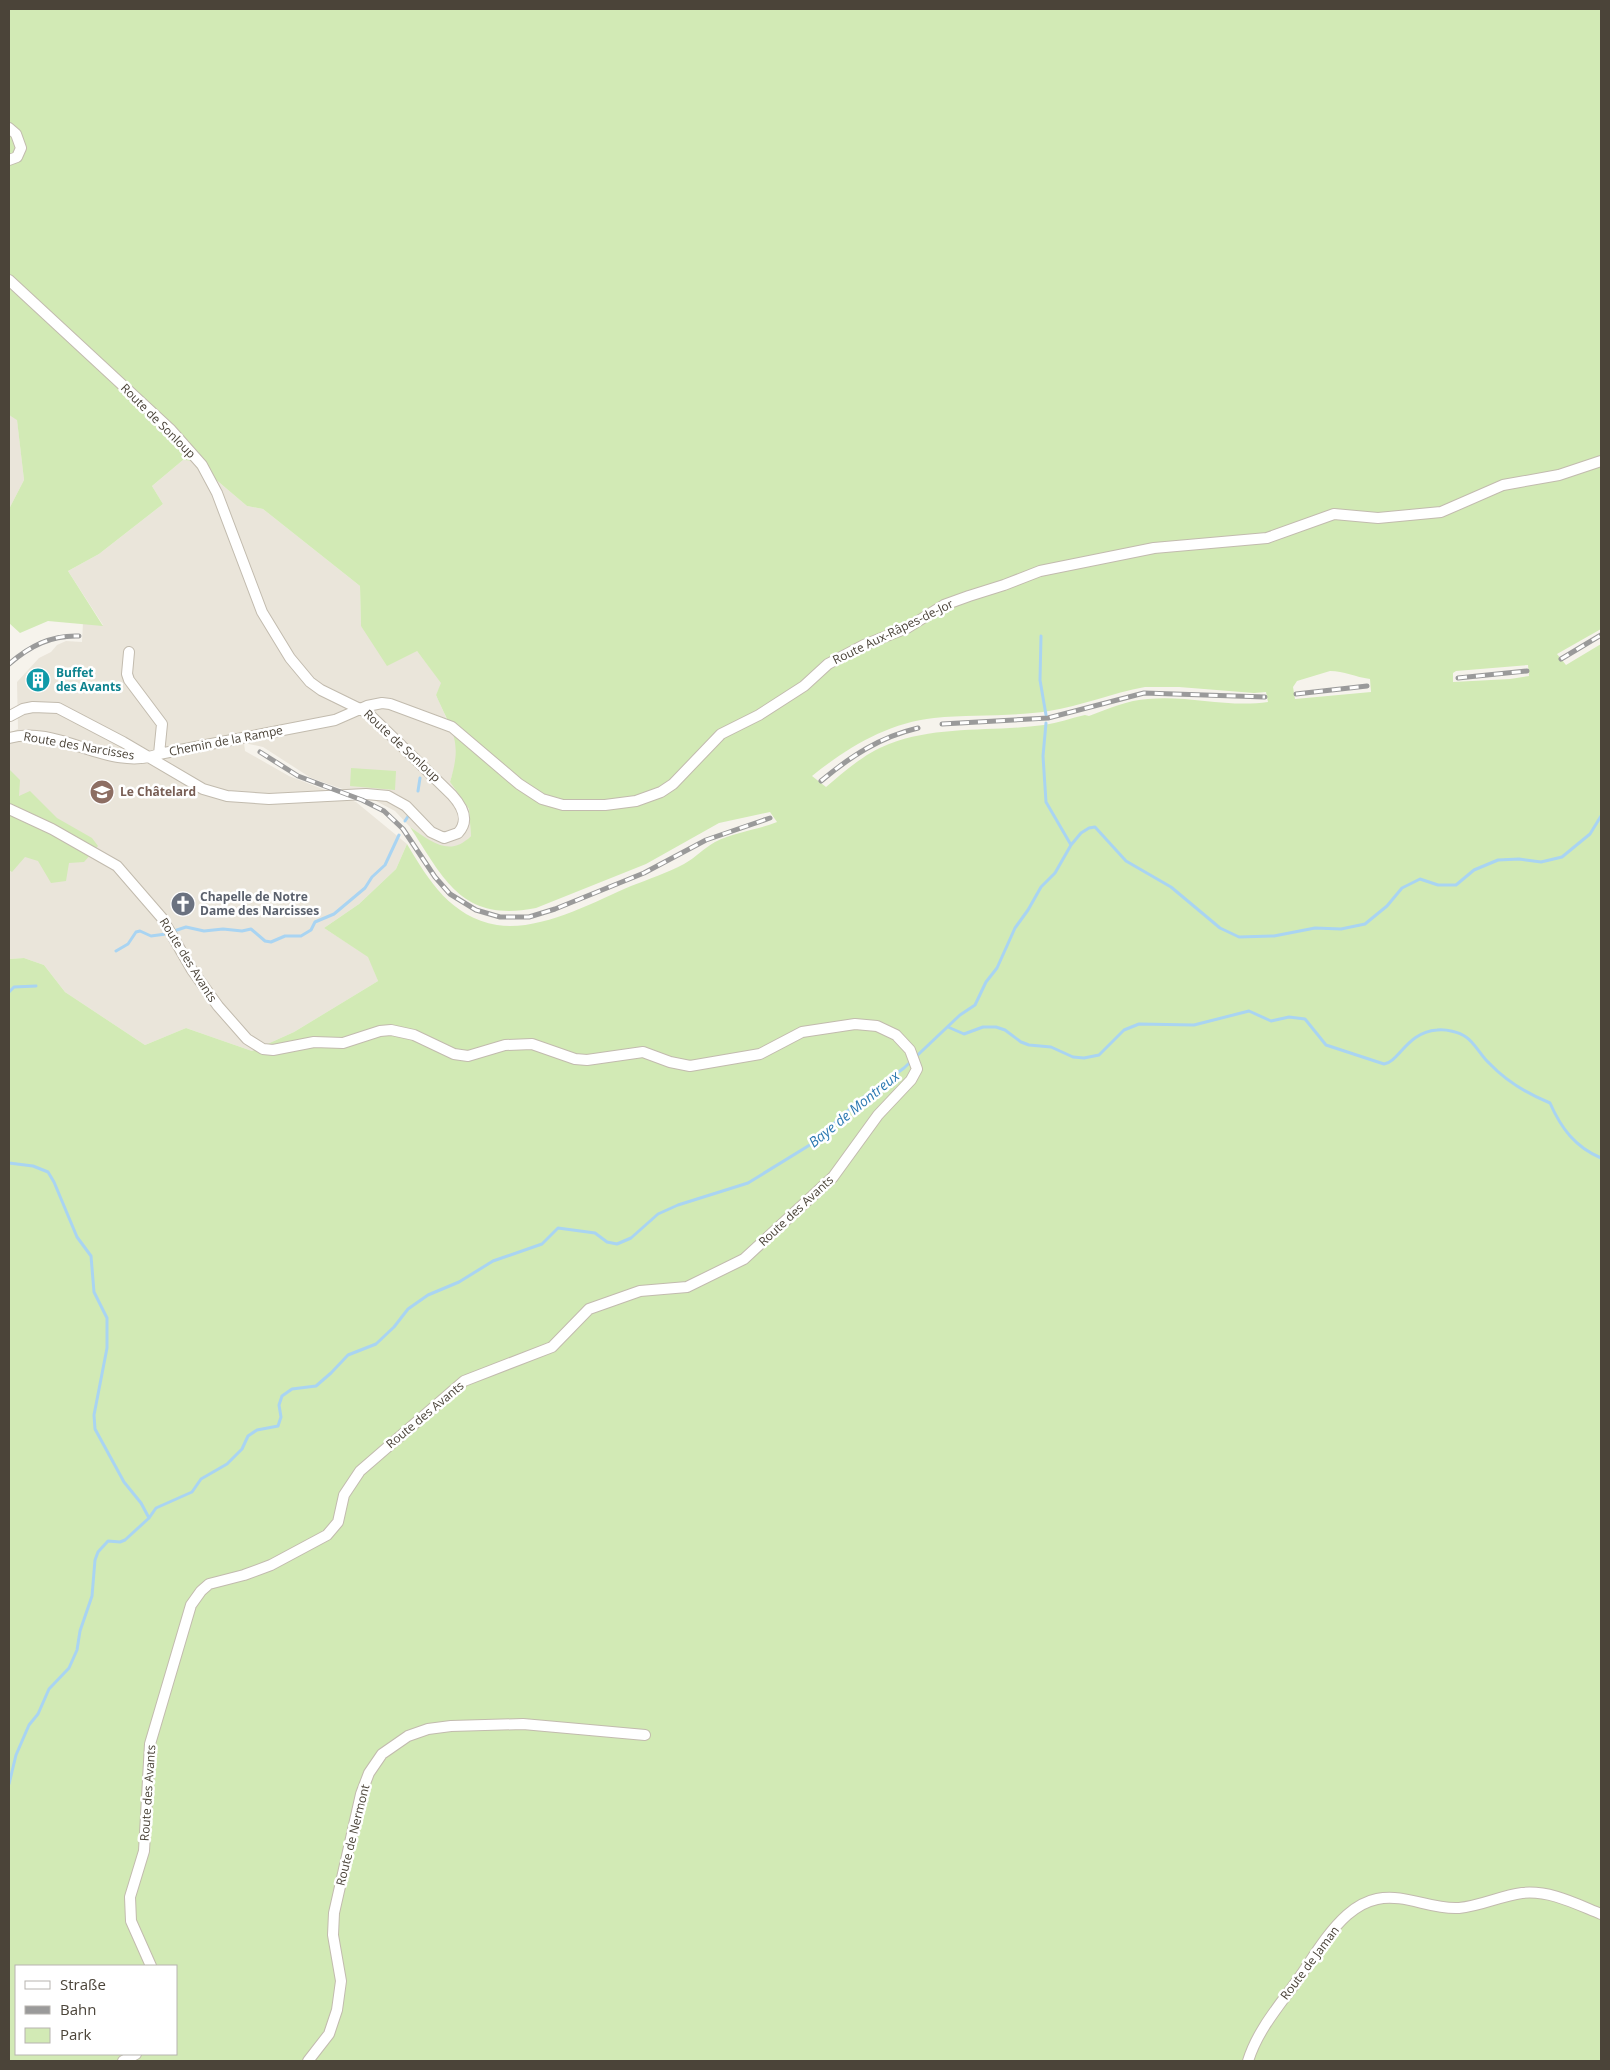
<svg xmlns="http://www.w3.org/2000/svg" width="1610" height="2070" viewBox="0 0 1610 2070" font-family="'Open Sans',sans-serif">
	<rect width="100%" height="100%" fill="#f6f3ec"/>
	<path fill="#eae5da" d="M9,415L17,419L24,480L9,509Z
		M183,460L194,461L247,506L263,509L360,586L361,626L417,651L442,683L436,695L458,744L456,763L450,782L469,809L471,836L463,844L452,848L434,844L410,827L395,811L374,800L311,778L263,747L244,743L245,751L289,776L356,802L407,844L396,869L359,904L324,928L369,957L378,981L294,1032L252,1051L186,1028L145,1045L65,992L44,965L24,958L9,959V733L18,729L17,682L39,658L51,652L57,645L66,641L82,642L83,623L103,625L68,571L99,554L163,504L152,486Z"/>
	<path fill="#d2eab5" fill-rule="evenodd" d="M9,9H1601V629L1557,654L1566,665L1601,644V2061H9V959L24,958L44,965L65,992L145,1045L186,1028L252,1051L294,1032L378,981L368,957L324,928L359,904L396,869L407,844C429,881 451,917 497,925C539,932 594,902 631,886C649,879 667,873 684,864C695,858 704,848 715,842C734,832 757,830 777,822L770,812L719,823L646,864L536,908C462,923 444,879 410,827C431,841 449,858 471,836L469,809L450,782C463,740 452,732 436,695L441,683L417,651L387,666L361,626L360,586L263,509L247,506L194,461L183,460L152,486L163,504L99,554L68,571L103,626L48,621L20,633L9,623V509L24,480L17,420L9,415ZM1528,665L1529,676L1510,679L1453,682V673L1456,671ZM1330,671C1344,671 1355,677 1370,679L1371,692L1295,699L1293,687L1297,681ZM1145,687H1179L1254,693L1266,692L1268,702C1228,708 1188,695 1148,699C1128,700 1108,709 1089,716L1085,715C1071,718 1058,723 1044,725C992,732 938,725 889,744C865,753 845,771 826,787L812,776C848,747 888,723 934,718C972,714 1011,717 1049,711C1081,706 1112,693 1145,687ZM16,1966H176V2054H16Z
		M351,768L396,771L395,790L350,786Z
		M9,769L20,780L19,796L30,791L57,818L92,838L98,846L84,862L69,863L66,881L51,883L38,861L25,857L12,872L9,870Z"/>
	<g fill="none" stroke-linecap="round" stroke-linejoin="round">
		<path stroke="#a9d4f2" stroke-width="3" d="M1041,636L1040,680L1046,715
			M1046,723L1043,756L1046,802L1071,845
			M418,791L420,778
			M405,821L409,815
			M174,931L186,927L204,931L223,929L242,931L251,929L265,941L271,942L285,936H301L311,930L315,922L334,914L365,888L372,877L385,865L399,835
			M116,951L128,944L136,932L140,931L151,936L166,934
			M9,992L14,987L36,986
			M948,1027L964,1034L983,1027H996L1005,1030L1021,1042L1029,1045L1051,1047L1073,1057L1084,1058L1099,1055L1124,1030L1139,1024L1194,1025L1249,1011L1271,1021L1289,1017L1305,1019L1326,1045L1384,1064C1399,1062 1407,1032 1437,1030C1446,1029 1459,1032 1466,1037C1475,1043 1481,1056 1489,1063C1506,1081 1528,1094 1550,1103C1561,1128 1575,1147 1601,1158
			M9,1163L33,1166L48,1172L54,1182L77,1237L91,1256L94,1292L107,1318V1348L94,1415L95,1429L124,1482L141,1503L149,1518
			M9,1784L16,1755L29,1725L38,1714L49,1689L69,1668L77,1650L80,1631L92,1596L95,1560L98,1552L108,1541L120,1542L125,1540L149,1518L156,1508L192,1492L201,1479L227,1464L242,1449L248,1436L257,1430L278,1426L281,1417L279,1405L282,1396L292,1389L316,1386L331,1373L348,1355L376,1344L394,1327L408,1309L428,1295L459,1282L493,1261L542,1244L558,1228L595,1233L607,1242L617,1244L631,1238L658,1214L678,1205L748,1183L813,1143L857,1102L904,1068L960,1015L975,1005L986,982L997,968L1015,928L1028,910L1041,887L1055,873L1071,845L1081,833L1089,828L1095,827L1126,861L1171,887L1220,928L1239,937L1274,936L1315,928L1341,929L1365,924L1387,906L1402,888L1420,879L1438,885H1456L1474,870L1498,860L1519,859L1541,862L1562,857L1590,834L1601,816"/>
		<defs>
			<path id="minor" d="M9,128L16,134L21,148L17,157L9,160
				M9,280L171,430L202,465L217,493L262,612L290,658L310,682L321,690L368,713L452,795C462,806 470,820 458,833L444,838L431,832L406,806L388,796L366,794L269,799L227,796L203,789L123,742L58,708L33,707L23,709L10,716
				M129,652L127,674L129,680L162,724L159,754
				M9,738C58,724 110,773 159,754L335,720L367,706L382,703L390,704L452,727L519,784L542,799L563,805H605L636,801L661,792L673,784L721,734L759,715L804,686L828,664L864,645L907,628L944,605L969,596L1004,585L1040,571L1154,548L1267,538L1334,514L1378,518L1441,512L1503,485L1559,475L1601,461
				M9,809L52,829L117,866L162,918L192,970L218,1006L247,1039L263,1049L273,1050L314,1042L343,1043L380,1031L391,1030L414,1035L454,1054L468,1056L505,1045L532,1044L575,1059L587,1060L643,1052L670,1062L690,1066L760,1054L802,1032L855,1024L877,1026L896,1035L910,1050L917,1069L911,1080L878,1115L833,1177L744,1259L687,1287L640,1291L589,1309L552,1347L464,1381L360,1471L344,1495L338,1522L327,1535L271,1565L244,1575L209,1584L201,1591L191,1605L150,1744L144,1851L130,1897L131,1921L151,1966
				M123,2061L136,2054
				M308,2061L329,2034L337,2010L341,1981L333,1935L334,1913L361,1794L369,1773L382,1754L408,1736L428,1729L451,1726L523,1724L645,1735
				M1248,2061C1258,2029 1280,2005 1299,1978C1314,1956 1328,1932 1347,1915C1355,1908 1367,1901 1377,1899C1405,1893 1431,1910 1459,1908C1481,1906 1500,1896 1522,1893C1550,1890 1576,1904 1601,1914"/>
		</defs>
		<use href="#minor" stroke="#c2bbae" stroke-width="12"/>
		<use href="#minor" stroke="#fff" stroke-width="10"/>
		<defs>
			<path id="rail" d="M1561,659L1601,635
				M9,664C30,646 51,635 79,636
				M1458,678L1527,671
				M1296,694L1367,686
				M942,724L1048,718L1144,693L1265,697
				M260,752L298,776L362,800L384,811L403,829L435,877L450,894L476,910L500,917H529L555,909L644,873L706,840L770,818
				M821,781C851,756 880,737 918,728"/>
		</defs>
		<use href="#rail" stroke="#9a9a9a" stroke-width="5"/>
		<use href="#rail" stroke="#fff" stroke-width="3" stroke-dasharray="9" stroke-linecap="butt"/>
	</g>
	<defs>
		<symbol id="building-disc" viewBox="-11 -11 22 22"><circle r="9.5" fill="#0f9aa8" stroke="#fff"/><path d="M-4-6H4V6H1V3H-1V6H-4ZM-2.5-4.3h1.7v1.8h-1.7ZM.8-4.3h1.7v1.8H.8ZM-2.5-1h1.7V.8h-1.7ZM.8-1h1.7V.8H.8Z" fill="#fff"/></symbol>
		<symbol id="school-disc" viewBox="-11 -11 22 22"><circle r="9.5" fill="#8d6e63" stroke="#fff"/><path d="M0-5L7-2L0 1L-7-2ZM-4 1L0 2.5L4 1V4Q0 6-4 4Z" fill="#fff"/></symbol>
		<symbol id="church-disc" viewBox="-11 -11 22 22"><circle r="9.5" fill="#6b7280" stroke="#fff"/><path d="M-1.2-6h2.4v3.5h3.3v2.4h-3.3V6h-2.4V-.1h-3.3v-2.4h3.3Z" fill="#fff"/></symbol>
	</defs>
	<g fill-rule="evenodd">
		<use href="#building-disc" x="24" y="666" width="28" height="28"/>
		<use href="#school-disc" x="88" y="778" width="28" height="28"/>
		<use href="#church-disc" x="169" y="890" width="28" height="28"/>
	</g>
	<g text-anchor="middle" stroke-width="5" stroke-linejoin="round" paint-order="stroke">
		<g font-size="12" fill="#4b4439" stroke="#fff">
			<text transform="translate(158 421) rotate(45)" y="4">Route de Sonloup</text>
			<text transform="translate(893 632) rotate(-26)" y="4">Route Aux-Râpes-de-Jor</text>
			<text transform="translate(226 741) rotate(-11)" y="4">Chemin de la Rampe</text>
			<text transform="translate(79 746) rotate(10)" y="4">Route des Narcisses</text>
			<text transform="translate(402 746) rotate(43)" y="4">Route de Sonloup</text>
			<text transform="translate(188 960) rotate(58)" y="4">Route des Avants</text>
			<text transform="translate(796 1211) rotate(-43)" y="4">Route des Avants</text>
			<text transform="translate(425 1415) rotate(-40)" y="4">Route des Avants</text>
			<text transform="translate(148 1793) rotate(-86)" y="4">Route des Avants</text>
			<text transform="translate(353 1835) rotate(-76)" y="4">Route de Nermont</text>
			<text transform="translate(1310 1963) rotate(-53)" y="4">Route de Jaman</text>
		</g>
		<g font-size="12" font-weight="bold" fill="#0d838f" stroke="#fff" text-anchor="start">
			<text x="56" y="677">Buffet<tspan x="56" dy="14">des Avants</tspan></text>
		</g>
		<g font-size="12" font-weight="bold" fill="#785e54" stroke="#fff" text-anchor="start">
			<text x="120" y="796">Le Châtelard</text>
		</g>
		<g font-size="12" font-weight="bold" fill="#5b616d" stroke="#fff" text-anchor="start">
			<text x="200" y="901">Chapelle de Notre<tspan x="200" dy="14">Dame des Narcisses</tspan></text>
		</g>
		<g font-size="14" font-style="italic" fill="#2e7ab2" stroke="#fff">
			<text transform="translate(854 1109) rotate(-39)" y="5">Baye de Montreux</text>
		</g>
	</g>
	<rect width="1610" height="2070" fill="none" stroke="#4b4439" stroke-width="20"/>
	<rect x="15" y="1965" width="162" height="90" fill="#ffffff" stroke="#b7b4b0"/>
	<rect x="25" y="1981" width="25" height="8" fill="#ffffff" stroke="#b7b4b0"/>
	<text x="60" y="1990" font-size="15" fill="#4b4439">Straße</text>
	<rect x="25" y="2006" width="25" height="8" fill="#9a9a9a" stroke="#b7b4b0"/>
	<text x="60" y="2015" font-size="15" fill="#4b4439">Bahn</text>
	<rect x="25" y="2028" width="25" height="15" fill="#d2eab5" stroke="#b7b4b0"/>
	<text x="60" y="2040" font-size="15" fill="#4b4439">Park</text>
</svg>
